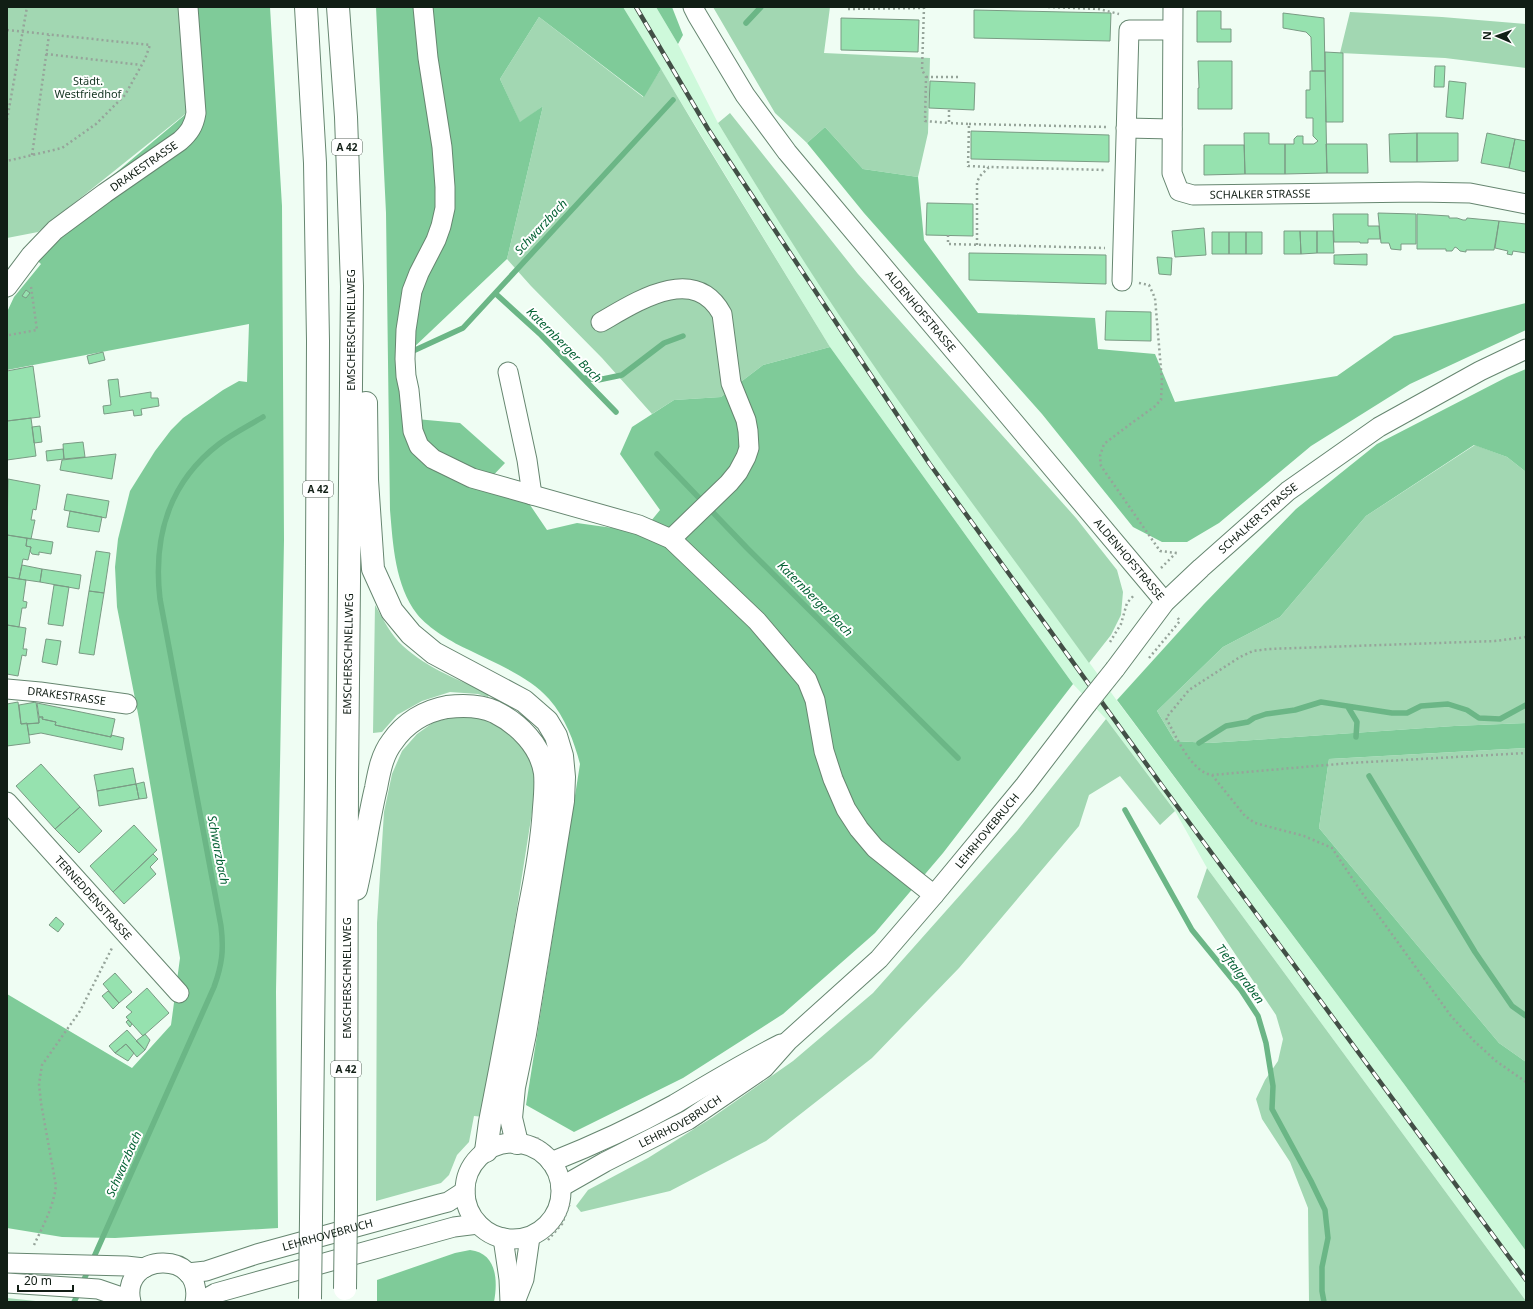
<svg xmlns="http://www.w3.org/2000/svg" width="1533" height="1309" viewBox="0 0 1533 1309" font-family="'Noto Sans',sans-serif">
	<rect width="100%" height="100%" fill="#effdf3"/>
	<path fill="#cef9db" d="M623,7H656L678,44L718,123L769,206L852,334L937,453L1115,698L1404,1084L1526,1251V1301L1207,868L1175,811L1106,719L1073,684L830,347Z"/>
	<path fill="#a2d7b2" d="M7,7H190L199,103L38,232L7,238Z
		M713,7H830L824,53L930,58L928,133L918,177L863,169L825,127L807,143L775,113Z
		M1350,12L1442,17L1526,24V68L1445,58L1340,53Z
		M539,17L643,97L661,69L701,136L830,347L763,365L721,397L674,400L652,414L602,358L531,286L507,259L543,106L520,123L500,79Z
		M730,113L858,274L1076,518L1117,570L1123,592L1121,615L1111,635L1089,663C1010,553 928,446 852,334C805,265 761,194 718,123Z
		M1475,445L1507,457L1526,472V723L1454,726L1209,743L1175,741L1157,711L1223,647L1280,617L1366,516Z
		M375,605C383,619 391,635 403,646C427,668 460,681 490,693L488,697L478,694L450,692L422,701L397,715L382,732L373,733Z
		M455,717H479L497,722L518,739L531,761L536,787L484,1117L474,1116L469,1142L457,1155L449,1175L441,1183L376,1201L377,923L384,812L392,774L402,751L417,734L434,722Z
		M1106,719L1175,811L1160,825L1120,776L1089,795L1079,826L959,968L872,1058L766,1141L670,1191L581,1212L576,1206L588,1190L648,1158L713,1117L793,1061L873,993L1017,831Z
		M1526,748V1062L1499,1043L1319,828L1329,759Z
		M1207,868L1526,1301V1302H1309L1308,1208L1290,1162L1262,1119L1256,1099L1265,1080L1278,1061L1283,1039L1276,1015L1197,897Z
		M7,1298L45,1302H7Z"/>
	<path fill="#7fcb99" d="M190,7H270L282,206L284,540L276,992L278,1228L115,1238L62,1237L7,1228V994L132,1068L171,1025L180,958L139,719L117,607L115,567L118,539L130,491L155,451L171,430L183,418L223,390L239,381L247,382L249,324L7,370V312L14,297L41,264L25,249L199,103Z
		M376,7H623L661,69L644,97L539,17L500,79L520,122L543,106L507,259L411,350L416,419L460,423L505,463L485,484L528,502L547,530L577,523L642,532L660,510L620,454L632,427L674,400L721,397L763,365L830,347L1073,684L943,853L875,933L783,1014L683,1078L574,1132L526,1105L580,764C574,741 565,717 549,699C530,677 495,663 469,650C453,643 428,628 417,614C395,585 393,545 390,510L386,213Z
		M656,7H672L683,35L678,44Z
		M825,127L863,169L918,177L924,240L978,313L1095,318L1098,349L1155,354L1175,402L1337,376L1394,336L1526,303V330L1410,384L1311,446L1219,523L1187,542H1162L1133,527L1042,414L864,213L807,143Z
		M1526,369V472L1507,457L1474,445L1366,516L1280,617L1223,647L1157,711L1175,741L1209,743L1454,726L1526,723V748L1329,759L1319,828L1499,1043L1526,1062V1251L1404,1084L1117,700L1204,604L1296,509L1377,444L1507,377Z
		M470,1250C497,1253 498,1281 494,1302H377V1280L455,1253Z"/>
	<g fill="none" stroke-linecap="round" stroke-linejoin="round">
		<path stroke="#6bb686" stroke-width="5.5" d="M746,23L761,7
			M496,294L541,335L616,412
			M413,351L463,328L673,100
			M585,378L598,380L622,375L664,343L683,336
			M657,454L747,548L958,758
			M1348,707L1357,722L1356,737
			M1199,743L1226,726L1248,722L1254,718L1266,714L1295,710L1321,702L1392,713H1407L1421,706L1448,704L1467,710L1479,718L1500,719L1526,705
			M1369,776L1475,952L1512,1006L1526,1016
			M1125,810L1192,930L1241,990L1258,1016L1266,1043L1273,1086L1272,1109L1311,1181L1325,1210L1328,1238L1322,1267V1291L1324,1302
			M82,1284L214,987C222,965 224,950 221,926L160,599C153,539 168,483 219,444C232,434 248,426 263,417
			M74,1302L79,1292"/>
	</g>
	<path fill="#96e2af" stroke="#7a9b84" d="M974,10L1111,13L1110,41L974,38Z
		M1197,11H1221V29H1231V42H1197Z
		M1283,13L1324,18L1325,71H1312L1311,37L1306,32L1283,28Z
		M841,18L919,20L918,52L841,50Z
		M1325,52L1343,53V122H1326Z
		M1198,61H1232V109H1198V88H1199Z
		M1435,66H1445L1444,87H1434Z
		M1310,71H1325L1327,173L1285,174V144H1294V139L1297,136H1303V144H1314L1318,141L1313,136V118H1306V90H1310Z
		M930,81L975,83L974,110L929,108Z
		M1449,81L1466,83L1463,119L1446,117Z
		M971,131L1109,135V162L971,159Z
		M1244,133H1269V144H1285V174H1245Z
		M1417,133V162H1390L1389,134Z
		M1417,133H1458V161L1417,162Z
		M1487,133L1515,139L1509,168L1481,163Z
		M1515,139L1526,141V172L1509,168Z
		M1326,144H1367L1368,173H1327Z
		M1204,145H1244L1245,174L1204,175Z
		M927,203L973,204V236L926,235Z
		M1378,213L1416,214V244H1401V250L1391,249L1389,243H1381Z
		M1333,214H1368V226H1379L1380,239H1368V243H1360V242H1334Z
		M1417,214L1449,216V218H1457L1463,220H1466L1467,218L1499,221L1494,250H1466V252L1460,251L1457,248L1455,247L1452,251H1446V249H1417Z
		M1499,221L1526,224V253L1513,251L1512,255L1507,254L1508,251L1495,248Z
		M1204,228L1206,255L1175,257L1172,231Z
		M1284,231H1300L1301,254H1284Z
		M1300,231H1317V253L1301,254Z
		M1317,231H1333L1334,253H1317Z
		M1212,232H1229V254H1212Z
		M1229,232H1246V254H1229Z
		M1246,232H1262V254H1246Z
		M969,253L1106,255V284L969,280Z
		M1367,254V265L1334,264V255Z
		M1157,257L1172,258L1171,275L1159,274Z
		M26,290L30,293L26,298L22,296Z
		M1106,311L1151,312V341L1105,340Z
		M103,352L105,360L89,364L87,356Z
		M33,366L40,417L7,421V371Z
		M118,379L120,397L151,392V398H158L159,406L141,409L142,415L134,416L133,410L104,414L103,406L111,405L108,380Z
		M31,418L36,456L7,460V421Z
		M40,426L42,442L34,443L32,427Z
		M83,442L85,457L64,459L63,444Z
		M63,449L64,459L47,461L46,451Z
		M116,454L112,479L60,470L62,460Z
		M8,479L40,485L36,510L33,509L31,520H35L31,539L7,535Z
		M67,494L109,501L106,518L64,510Z
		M70,511L102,517L99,532L67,527Z
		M7,535L27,538L26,546L31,547L28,560L23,559L19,579L7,577Z
		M27,538L53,542L51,554L39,552V555L32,554L30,551L31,547L26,546Z
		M96,551L110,553L104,593L89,591Z
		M22,565L42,569L40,582L19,579Z
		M42,569L81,575L79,589L40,582Z
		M7,577L26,580L23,601L27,602L26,608H22L19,627L7,625Z
		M54,585L69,587L63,626L48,624Z
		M89,591L104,593L94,655L79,653Z
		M7,625L26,628L23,649H27L26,656L22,655L18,676L7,674Z
		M46,639L61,641L57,665L42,662Z
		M18,702L21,724L27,723L30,743L7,746V704Z
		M36,702L39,723L21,724L19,705Z
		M37,703L115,719L111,737L55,725L56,722L42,719L43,717H39Z
		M39,717H43L42,719L56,722L55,725L111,737V735L124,738L122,750L41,733L29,735L27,724L39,723Z
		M41,764L80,807L55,829L16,786Z
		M133,768L136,784L97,791L94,775Z
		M144,782L147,798L139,799L136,784Z
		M136,784L139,799L99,806L97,791Z
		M80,807L102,831L79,853L55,829Z
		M134,825L157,850L113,892L90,866Z
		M153,854L158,859L150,867L156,874L124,904L113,892Z
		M56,917L64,924L58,932L49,925Z
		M115,973L132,992L119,1003L103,984Z
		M147,988L169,1013L143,1036L126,1017L132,1012L126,1007Z
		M108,991L119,1003L113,1009L102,996Z
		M128,1020L132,1024L130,1027L126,1022Z
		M127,1030L145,1050L137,1057L126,1044L115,1053L109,1046Z
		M145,1034L150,1040L145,1050L136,1041Z
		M126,1044L134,1053L128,1061L115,1053Z"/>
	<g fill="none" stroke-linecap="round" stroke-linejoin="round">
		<defs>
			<g id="minor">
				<path d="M423,7L428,58L442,147L445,187V208L441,226L436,240L419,273L412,291L406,330L405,359L406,376L409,390L413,431L419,446L433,459L472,478L639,525L671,539L757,621L807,680L815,700L824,751L833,779L846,809L859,829L875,848L934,895"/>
				<path id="s1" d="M693,7L697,15L745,95L787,152L1165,602"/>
				<path id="s2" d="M1173,7L1172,173L1179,191L1193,195L1418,192L1470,193L1526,204"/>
				<path d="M1126,128L1172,129"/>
				<path d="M1122,281L1129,30H1172"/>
				<path id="s3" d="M7,287L31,255L55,230L105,193L180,141C189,133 194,126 196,113L188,7"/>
				<path d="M601,322C636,302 694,263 722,314L731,383L746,420L748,431L749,448L746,457L738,472L729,483L671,539"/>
				<path d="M508,372L527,460L532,495"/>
				<path id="s4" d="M1115,669L1165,602L1201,568L1288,491L1379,427L1480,371L1526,349"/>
				<path id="s5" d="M7,689L40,692L127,704"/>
				<path id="s6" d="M7,802L179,993"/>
				<circle cx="513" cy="1191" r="48"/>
				<path d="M551,1162C594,1145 635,1126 675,1104C710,1083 745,1062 781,1044"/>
				<path id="s7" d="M561,1187L605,1162L688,1120L764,1068L788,1041L879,959L934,895L1025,785L1087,704"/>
				<path d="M503,1238L509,1279L510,1302"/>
				<path d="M7,1263L126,1266L144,1268"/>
				<path id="s8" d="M188,1273L206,1271L257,1254L440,1204L448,1202L465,1191"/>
				<path d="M7,1283L98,1289L130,1300"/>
				<path d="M131,1302C119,1252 205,1248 195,1302"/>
				<path d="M200,1302L216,1293L454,1227L478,1224"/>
				<path d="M515,1302L524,1279L530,1237"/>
			</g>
			<path id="highway" d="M306,7L315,163L318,341L316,778L311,1219
				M338,7L346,117L352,286L347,779L346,1209
				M366,403L367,480L373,569L392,611L411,634L434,653L524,701L547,721L556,736L562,756L564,777L563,801L525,1034L514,1087L511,1118L517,1143
				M356,889C364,855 368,821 376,788C379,772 382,755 392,742C405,723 425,711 447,707C464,705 480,705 495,712C519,724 541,746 545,773C546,784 545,797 544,808C542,843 536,876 529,910C517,980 504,1051 490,1122L486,1151"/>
		</defs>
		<use href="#minor" stroke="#668670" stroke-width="21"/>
		<use href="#highway" stroke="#668670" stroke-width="24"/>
		<path stroke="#96a49a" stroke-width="2.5" stroke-dasharray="2 3" stroke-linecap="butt" d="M924,7L922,70L926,77L925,121L949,123
			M1048,7L1099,9L1119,14
			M848,9L924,8
			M7,30L150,45L145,59L125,95L96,124L62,148L7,161
			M46,54L141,65
			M926,77H961
			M949,110V123L969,124L968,166L989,167
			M7,120L27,7
			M969,124L1108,127
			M32,155L49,35
			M948,235V244L1105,248
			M977,245V182L980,176L989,167L1106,170
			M1139,283L1149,285L1155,298L1162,381L1161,400L1154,407L1129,425L1104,444L1100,456L1101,466L1160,551L1177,553
			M9,335L37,330L31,287
			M1161,568L1176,553
			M1526,637L1495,641L1268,649L1253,651L1240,657L1189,690L1166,718C1176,736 1191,772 1212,775L1350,763L1526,753
			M1110,642L1121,624L1127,603L1135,594
			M1149,658L1180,621L1177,617
			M1212,775L1245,816L1255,823L1304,836L1332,848L1360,890L1451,1016L1473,1040L1496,1061L1526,1082
			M537,1138L546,1145
			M548,1240L562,1224L570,1203
			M34,1245C43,1226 53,1208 56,1186L41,1103L39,1084L42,1065L80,1011L113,946"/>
		<use href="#minor" stroke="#fff" stroke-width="19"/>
		<use href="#highway" stroke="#fff" stroke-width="22"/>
		<defs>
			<path id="rail" d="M636,7L708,129L929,463L1163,787L1526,1280"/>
		</defs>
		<use href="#rail" stroke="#424f46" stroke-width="4.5"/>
		<use href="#rail" stroke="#fff" stroke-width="3" stroke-dasharray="9" stroke-linecap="butt"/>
		<defs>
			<path id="minor-bridge" d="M1087,704L1115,669"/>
			<path id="highway-bridge" d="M345,1289L346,1209
				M310,1299L311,1219"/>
		</defs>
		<use href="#minor-bridge" stroke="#668670" stroke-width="21" stroke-linecap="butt"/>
		<use href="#highway-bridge" stroke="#668670" stroke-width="24" stroke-linecap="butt"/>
		<use href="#minor-bridge" stroke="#fff" stroke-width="19"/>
		<use href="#highway-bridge" stroke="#fff" stroke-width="22"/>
	</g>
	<g text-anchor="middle" stroke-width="4" stroke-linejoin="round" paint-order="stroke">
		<g fill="#fff" stroke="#58625b" stroke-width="1">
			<rect x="332" y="139" width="30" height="16" rx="3"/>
			<rect x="303" y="481" width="30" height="16" rx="3"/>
			<rect x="331" y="1061" width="30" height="16" rx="3"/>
		</g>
		<g font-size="10" font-weight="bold" fill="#111e15">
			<text x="347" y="151">A 42</text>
			<text x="318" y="493">A 42</text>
			<text x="346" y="1073">A 42</text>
		</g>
		<g font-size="11" fill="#133420" stroke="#fff">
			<text x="88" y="85">Städt.<tspan x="88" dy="13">Westfriedhof</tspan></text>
		</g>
		<g font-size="11" fill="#111e15" stroke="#fff">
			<text dy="4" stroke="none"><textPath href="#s3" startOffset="184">DRAKESTRASSE</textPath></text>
			<text dy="4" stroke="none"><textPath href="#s2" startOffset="267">SCHALKER STRASSE</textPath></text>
			<text dy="4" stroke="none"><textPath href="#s1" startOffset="381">ALDENHOFSTRASSE</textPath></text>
			<text transform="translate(351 330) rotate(-90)" y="4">EMSCHERSCHNELLWEG</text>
			<text dy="4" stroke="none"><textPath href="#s4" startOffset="209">SCHALKER STRASSE</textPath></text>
			<text dy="4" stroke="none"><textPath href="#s1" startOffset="705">ALDENHOFSTRASSE</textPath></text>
			<text transform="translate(348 654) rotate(-89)" y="4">EMSCHERSCHNELLWEG</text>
			<text dy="4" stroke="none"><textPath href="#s5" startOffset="60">DRAKESTRASSE</textPath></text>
			<text dy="4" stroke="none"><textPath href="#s7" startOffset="562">LEHRHOVEBRUCH</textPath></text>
			<text dy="4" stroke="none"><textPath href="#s6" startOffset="129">TERNEDDENSTRASSE</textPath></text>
			<text transform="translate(347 978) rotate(-90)" y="4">EMSCHERSCHNELLWEG</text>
			<text dy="4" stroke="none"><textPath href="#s7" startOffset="136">LEHRHOVEBRUCH</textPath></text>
			<text dy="4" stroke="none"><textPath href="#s8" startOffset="145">LEHRHOVEBRUCH</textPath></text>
		</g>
		<g font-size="12" font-style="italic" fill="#076336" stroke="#fff">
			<text transform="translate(541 227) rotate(-47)" y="4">Schwarzbach</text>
			<text transform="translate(564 345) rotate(45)" y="4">Katernberger Bach</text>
			<text transform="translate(815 599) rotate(45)" y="4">Katernberger Bach</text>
			<text transform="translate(218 850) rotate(79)" y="4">Schwarzbach</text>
			<text transform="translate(1240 974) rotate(53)" y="4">Tieftalgraben</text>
			<text transform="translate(124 1164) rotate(-66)" y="4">Schwarzbach</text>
		</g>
	</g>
	<rect width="1533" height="1309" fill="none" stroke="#111e15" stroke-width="16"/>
	<g transform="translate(1497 36) rotate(272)" stroke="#ffffff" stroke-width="3" paint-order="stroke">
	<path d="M0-3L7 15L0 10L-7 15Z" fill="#111e15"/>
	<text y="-6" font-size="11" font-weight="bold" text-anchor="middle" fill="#111e15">N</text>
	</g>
	<path d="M18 1285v6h55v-6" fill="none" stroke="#111e15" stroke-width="2"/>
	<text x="24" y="1285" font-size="12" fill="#111e15" stroke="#ffffff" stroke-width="3" paint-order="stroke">20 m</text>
</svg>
